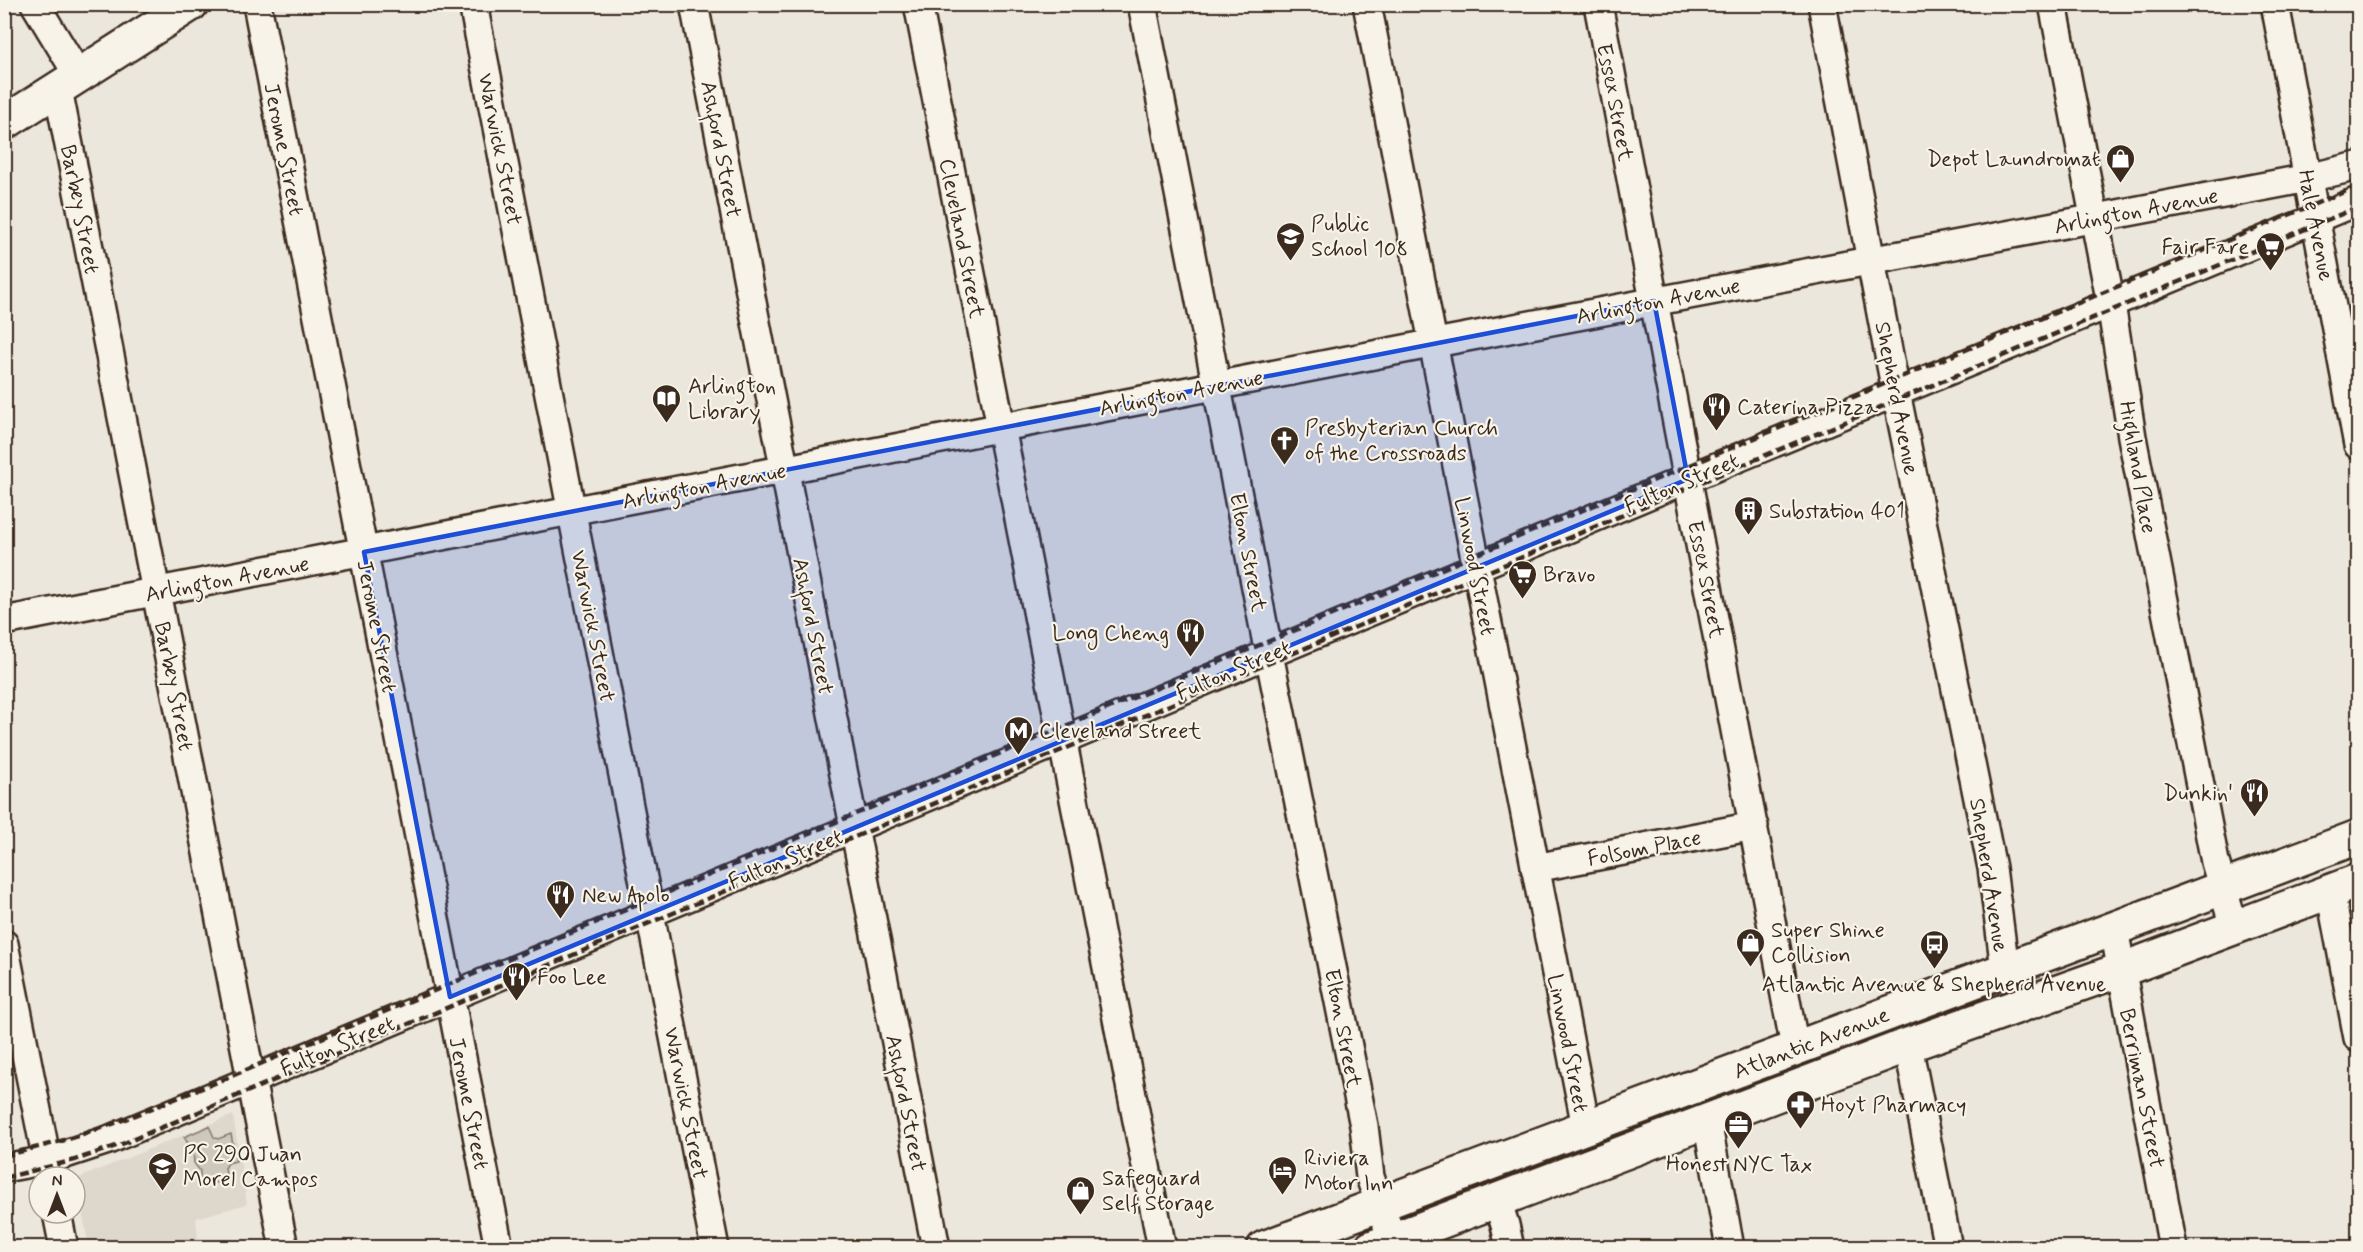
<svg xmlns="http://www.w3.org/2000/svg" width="2363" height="1252" viewBox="0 0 2363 1252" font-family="Mynerve,sans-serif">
	<rect width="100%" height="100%" fill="#ece7dc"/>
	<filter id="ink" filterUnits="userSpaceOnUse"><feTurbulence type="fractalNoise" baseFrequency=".0167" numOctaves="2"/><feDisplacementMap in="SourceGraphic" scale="12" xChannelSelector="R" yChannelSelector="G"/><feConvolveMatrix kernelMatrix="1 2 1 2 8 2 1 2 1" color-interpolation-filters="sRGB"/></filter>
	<g filter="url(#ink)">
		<path fill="#ddd7cc" d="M233,1115L247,1204L196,1218L198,1239L161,1247H89L76,1179Z"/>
		<path fill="#cec8bc" stroke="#84796d" stroke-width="1.5" d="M209,1126L214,1137L218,1139L231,1134L236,1161L228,1163L225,1168L227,1181L200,1185V1171L194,1163L193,1151L184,1137Z"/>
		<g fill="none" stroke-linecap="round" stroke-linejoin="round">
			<defs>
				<path id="minor" d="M35,4L78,75
					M257,4L499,1248
					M473,4L715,1248
					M694,4L936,1248
					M918,4L1162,1248
					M1142,4L1269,654L1364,1126L1370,1177L1392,1239
					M1367,4L1586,1127
					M1598,4L1795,1048
					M1822,4L1896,392L1992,868L2005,969
					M2053,4L2111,304L2132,437L2215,862L2234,927
					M2275,4L2358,445
					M58,89L284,1248
					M4,621L1451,340L2308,178L2358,166
					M1535,868L1754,826
					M2330,891L2358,1038
					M2114,929L2173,1248
					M4,944L50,1176
					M1908,1045L1948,1248
					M1707,1121L1730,1248
					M4,1168L47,1160L108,1140L1670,486L2358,201
					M1497,1200L1505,1225L1510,1248
					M57,1213L64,1248"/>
				<path id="major" d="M4,123L191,4
					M1264,1248L2358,837
					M1371,1248L1908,1045L2140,963L2358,881"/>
			</defs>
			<use href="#minor" stroke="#3b2a1e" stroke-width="32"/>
			<use href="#major" stroke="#3b2a1e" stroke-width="38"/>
			<use href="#minor" stroke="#f7f3e8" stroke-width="27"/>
			<use href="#major" stroke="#f7f3e8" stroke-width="33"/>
			<path stroke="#3b2a1e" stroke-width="4.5" stroke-dasharray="9 4.5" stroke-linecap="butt" d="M4,1156L69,1139L115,1123L227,1078L604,919L2358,186
				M4,1178L75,1160L122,1144L2358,207"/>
		</g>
	</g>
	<path fill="#1d4ed8" fill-opacity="0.2" stroke="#1d4ed8" stroke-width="4.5" stroke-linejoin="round" d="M1654,301L1688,479L450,997L364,552Z"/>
	<defs>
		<symbol id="shop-pin" viewBox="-11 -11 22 30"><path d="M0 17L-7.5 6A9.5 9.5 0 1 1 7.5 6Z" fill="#3b2a1e" stroke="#f7f3e8"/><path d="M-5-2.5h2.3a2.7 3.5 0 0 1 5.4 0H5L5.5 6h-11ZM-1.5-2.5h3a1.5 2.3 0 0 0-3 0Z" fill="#fff"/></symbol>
		<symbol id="school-pin" viewBox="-11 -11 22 30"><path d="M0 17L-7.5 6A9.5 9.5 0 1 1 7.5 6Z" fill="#3b2a1e" stroke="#f7f3e8"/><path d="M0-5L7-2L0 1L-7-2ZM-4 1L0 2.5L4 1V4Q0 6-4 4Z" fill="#fff"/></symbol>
		<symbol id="supermarket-pin" viewBox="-11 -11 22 30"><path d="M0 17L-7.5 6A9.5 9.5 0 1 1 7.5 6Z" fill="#3b2a1e" stroke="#f7f3e8"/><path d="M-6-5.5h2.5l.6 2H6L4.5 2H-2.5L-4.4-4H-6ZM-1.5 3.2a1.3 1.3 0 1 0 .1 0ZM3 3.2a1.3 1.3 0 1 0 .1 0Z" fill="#fff"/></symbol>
		<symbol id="library-pin" viewBox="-11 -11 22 30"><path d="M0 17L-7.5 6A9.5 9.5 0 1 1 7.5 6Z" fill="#3b2a1e" stroke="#f7f3e8"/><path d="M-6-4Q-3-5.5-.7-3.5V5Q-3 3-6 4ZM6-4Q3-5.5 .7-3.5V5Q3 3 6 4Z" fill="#fff"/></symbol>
		<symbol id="restaurant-pin" viewBox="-11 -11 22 30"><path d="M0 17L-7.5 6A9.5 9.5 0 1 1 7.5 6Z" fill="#3b2a1e" stroke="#f7f3e8"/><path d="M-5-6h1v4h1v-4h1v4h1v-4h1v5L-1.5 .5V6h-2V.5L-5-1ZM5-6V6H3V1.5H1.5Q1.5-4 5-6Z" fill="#fff"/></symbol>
		<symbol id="church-pin" viewBox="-11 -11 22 30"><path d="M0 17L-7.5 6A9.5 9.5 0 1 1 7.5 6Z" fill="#3b2a1e" stroke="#f7f3e8"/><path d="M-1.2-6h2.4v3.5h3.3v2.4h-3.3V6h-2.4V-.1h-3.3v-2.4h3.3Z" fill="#fff"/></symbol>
		<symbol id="building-pin" viewBox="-11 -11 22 30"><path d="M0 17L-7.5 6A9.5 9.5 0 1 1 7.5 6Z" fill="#3b2a1e" stroke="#f7f3e8"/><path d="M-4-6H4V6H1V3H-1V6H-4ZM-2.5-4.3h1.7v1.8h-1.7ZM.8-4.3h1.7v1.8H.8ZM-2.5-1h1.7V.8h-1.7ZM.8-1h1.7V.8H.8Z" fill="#fff"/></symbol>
		<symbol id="metro-pin" viewBox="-11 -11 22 30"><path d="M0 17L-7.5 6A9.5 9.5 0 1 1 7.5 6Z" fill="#3b2a1e" stroke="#f7f3e8"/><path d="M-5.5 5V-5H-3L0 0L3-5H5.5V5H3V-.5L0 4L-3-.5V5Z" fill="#fff"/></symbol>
		<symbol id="bus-pin" viewBox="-11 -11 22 30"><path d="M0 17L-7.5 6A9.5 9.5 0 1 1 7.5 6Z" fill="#3b2a1e" stroke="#f7f3e8"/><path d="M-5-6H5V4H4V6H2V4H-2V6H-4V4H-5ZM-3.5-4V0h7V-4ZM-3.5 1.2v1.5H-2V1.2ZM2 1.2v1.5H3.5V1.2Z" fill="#fff"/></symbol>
		<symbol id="pharmacy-pin" viewBox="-11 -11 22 30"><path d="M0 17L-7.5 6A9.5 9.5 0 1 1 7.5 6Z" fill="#3b2a1e" stroke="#f7f3e8"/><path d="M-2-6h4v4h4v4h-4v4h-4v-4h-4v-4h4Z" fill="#fff"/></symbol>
		<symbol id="office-pin" viewBox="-11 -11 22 30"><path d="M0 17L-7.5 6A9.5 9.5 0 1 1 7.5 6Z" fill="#3b2a1e" stroke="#f7f3e8"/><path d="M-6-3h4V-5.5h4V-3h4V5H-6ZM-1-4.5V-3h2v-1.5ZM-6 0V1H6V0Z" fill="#fff"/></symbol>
		<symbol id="hotel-pin" viewBox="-11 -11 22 30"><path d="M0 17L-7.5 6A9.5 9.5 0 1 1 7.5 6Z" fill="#3b2a1e" stroke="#f7f3e8"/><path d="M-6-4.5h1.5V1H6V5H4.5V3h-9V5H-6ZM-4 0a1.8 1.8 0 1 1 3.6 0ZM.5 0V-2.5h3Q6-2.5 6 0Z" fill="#fff"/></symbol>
	</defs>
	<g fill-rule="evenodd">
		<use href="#shop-pin" x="2104" y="142" width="33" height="45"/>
		<use href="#school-pin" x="1274" y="220" width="33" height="45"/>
		<use href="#supermarket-pin" x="2254" y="230" width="33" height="45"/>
		<use href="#library-pin" x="650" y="382" width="33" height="45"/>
		<use href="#restaurant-pin" x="1700" y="390" width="33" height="45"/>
		<use href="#church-pin" x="1268" y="424" width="33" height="45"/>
		<use href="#building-pin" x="1732" y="494" width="33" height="45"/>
		<use href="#supermarket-pin" x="1506" y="558" width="33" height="45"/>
		<use href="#restaurant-pin" x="1174" y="616" width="33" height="45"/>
		<use href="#metro-pin" x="1002" y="714" width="33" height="45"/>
		<use href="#restaurant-pin" x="2238" y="776" width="33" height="45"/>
		<use href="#restaurant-pin" x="544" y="878" width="33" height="45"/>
		<use href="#shop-pin" x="1734" y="926" width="33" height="45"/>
		<use href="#bus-pin" x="1918" y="928" width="33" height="45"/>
		<use href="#restaurant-pin" x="500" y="960" width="33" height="45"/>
		<use href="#pharmacy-pin" x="1784" y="1088" width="33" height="45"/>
		<use href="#office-pin" x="1722" y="1108" width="33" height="45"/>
		<use href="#school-pin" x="146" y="1150" width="33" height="45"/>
		<use href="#hotel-pin" x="1266" y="1154" width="33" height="45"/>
		<use href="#shop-pin" x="1064" y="1174" width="33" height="45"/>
	</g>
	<g text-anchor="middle" stroke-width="4.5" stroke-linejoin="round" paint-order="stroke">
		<g font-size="22" fill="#3b2a1e" stroke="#f7f3e8">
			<text transform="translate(1616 102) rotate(79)" y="8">Essex Street</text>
			<text transform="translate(285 149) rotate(79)" y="8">Jerome Street</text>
			<text transform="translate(501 149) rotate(79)" y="8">Warwick Street</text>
			<text transform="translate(722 149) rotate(79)" y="8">Ashford Street</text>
			<text transform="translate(81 209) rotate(79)" y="8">Barbey Street</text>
			<text transform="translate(2136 210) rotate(-11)" y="8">Arlington Avenue</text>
			<text transform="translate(2317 225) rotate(79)" y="8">Hale Avenue</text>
			<text transform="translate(963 238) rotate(79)" y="8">Cleveland Street</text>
			<text transform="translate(1658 300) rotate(-11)" y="8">Arlington Avenue</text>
			<text transform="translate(1181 392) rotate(-11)" y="8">Arlington Avenue</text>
			<text transform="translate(1898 398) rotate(79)" y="8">Shepherd Avenue</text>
			<text transform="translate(2139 467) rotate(80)" y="8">Highland Place</text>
			<text transform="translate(1681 482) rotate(-23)" y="8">Fulton Street</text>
			<text transform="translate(704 485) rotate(-11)" y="8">Arlington Avenue</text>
			<text transform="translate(1249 552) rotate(79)" y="8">Elton Street</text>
			<text transform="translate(1476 566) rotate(79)" y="8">Linwood Street</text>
			<text transform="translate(227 578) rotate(-11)" y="8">Arlington Avenue</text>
			<text transform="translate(1707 579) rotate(79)" y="8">Essex Street</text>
			<text transform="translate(378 626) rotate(79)" y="8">Jerome Street</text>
			<text transform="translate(594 626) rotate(79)" y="8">Warwick Street</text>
			<text transform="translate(814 626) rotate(79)" y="8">Ashford Street</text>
			<text transform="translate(1233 669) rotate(-23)" y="8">Fulton Street</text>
			<text transform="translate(175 686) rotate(79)" y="8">Barbey Street</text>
			<text transform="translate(1644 847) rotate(-11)" y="8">Folsom Place</text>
			<text transform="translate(785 858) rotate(-23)" y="8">Fulton Street</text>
			<text transform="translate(1990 875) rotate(81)" y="8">Shepherd Avenue</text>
			<text transform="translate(1344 1028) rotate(79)" y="8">Elton Street</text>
			<text transform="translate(1811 1042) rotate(-21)" y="8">Atlantic Avenue</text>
			<text transform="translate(1569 1043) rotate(79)" y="8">Linwood Street</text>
			<text transform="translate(337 1045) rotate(-23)" y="8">Fulton Street</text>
			<text transform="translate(2143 1088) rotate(79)" y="8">Berriman Street</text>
			<text transform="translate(470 1103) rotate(79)" y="8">Jerome Street</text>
			<text transform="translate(687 1103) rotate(79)" y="8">Warwick Street</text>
			<text transform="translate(907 1103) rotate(79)" y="8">Ashford Street</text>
		</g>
		<g font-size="22" fill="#3b2a1e" stroke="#f7f3e8" text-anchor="start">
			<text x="2100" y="166" text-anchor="end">Depot Laundromat</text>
			<text x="1311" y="231">Public<tspan x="1311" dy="25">School 108</tspan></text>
			<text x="2249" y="254" text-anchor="end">Fair Fare</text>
			<text x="688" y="393">Arlington<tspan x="688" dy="25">Library</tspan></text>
			<text x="1737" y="414">Caterina Pizza</text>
			<text x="1305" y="435">Presbyterian Church<tspan x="1305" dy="25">of the Crossroads</tspan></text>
			<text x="1769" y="518">Substation 401</text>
			<text x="1543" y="582">Bravo</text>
			<text x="1169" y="640" text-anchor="end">Long Cheng</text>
			<text x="1039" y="738">Cleveland Street</text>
			<text x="2233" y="800" text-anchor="end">Dunkin'</text>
			<text x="582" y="902">New Apolo</text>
			<text x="1771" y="937">Super Shine<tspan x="1771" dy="25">Collision</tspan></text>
			<text x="537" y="984">Foo Lee</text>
			<text x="1934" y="991" text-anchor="middle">Atlantic Avenue &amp; Shepherd Avenue</text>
			<text x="1821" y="1112">Hoyt Pharmacy</text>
			<text x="183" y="1161">PS 290 Juan<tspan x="183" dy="25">Morel Campos</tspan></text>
			<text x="1304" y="1165">Riviera<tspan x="1304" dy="25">Motor Inn</tspan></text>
			<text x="1739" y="1171" text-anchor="middle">Honest NYC Tax</text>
			<text x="1102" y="1185">Safeguard<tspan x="1102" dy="25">Self Storage</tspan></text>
		</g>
	</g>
	<rect width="2363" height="1252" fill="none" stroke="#f7f3e8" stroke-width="24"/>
	<rect x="12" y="12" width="2339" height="1228" fill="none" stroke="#3b2a1e" stroke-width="2" filter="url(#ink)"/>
	<g transform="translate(57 1195)"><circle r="28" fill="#f7f3e8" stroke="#aca397" stroke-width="1.5"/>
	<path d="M0-4.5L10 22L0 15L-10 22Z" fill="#3b2a1e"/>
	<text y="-9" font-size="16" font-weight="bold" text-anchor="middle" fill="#3b2a1e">N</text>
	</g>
</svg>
